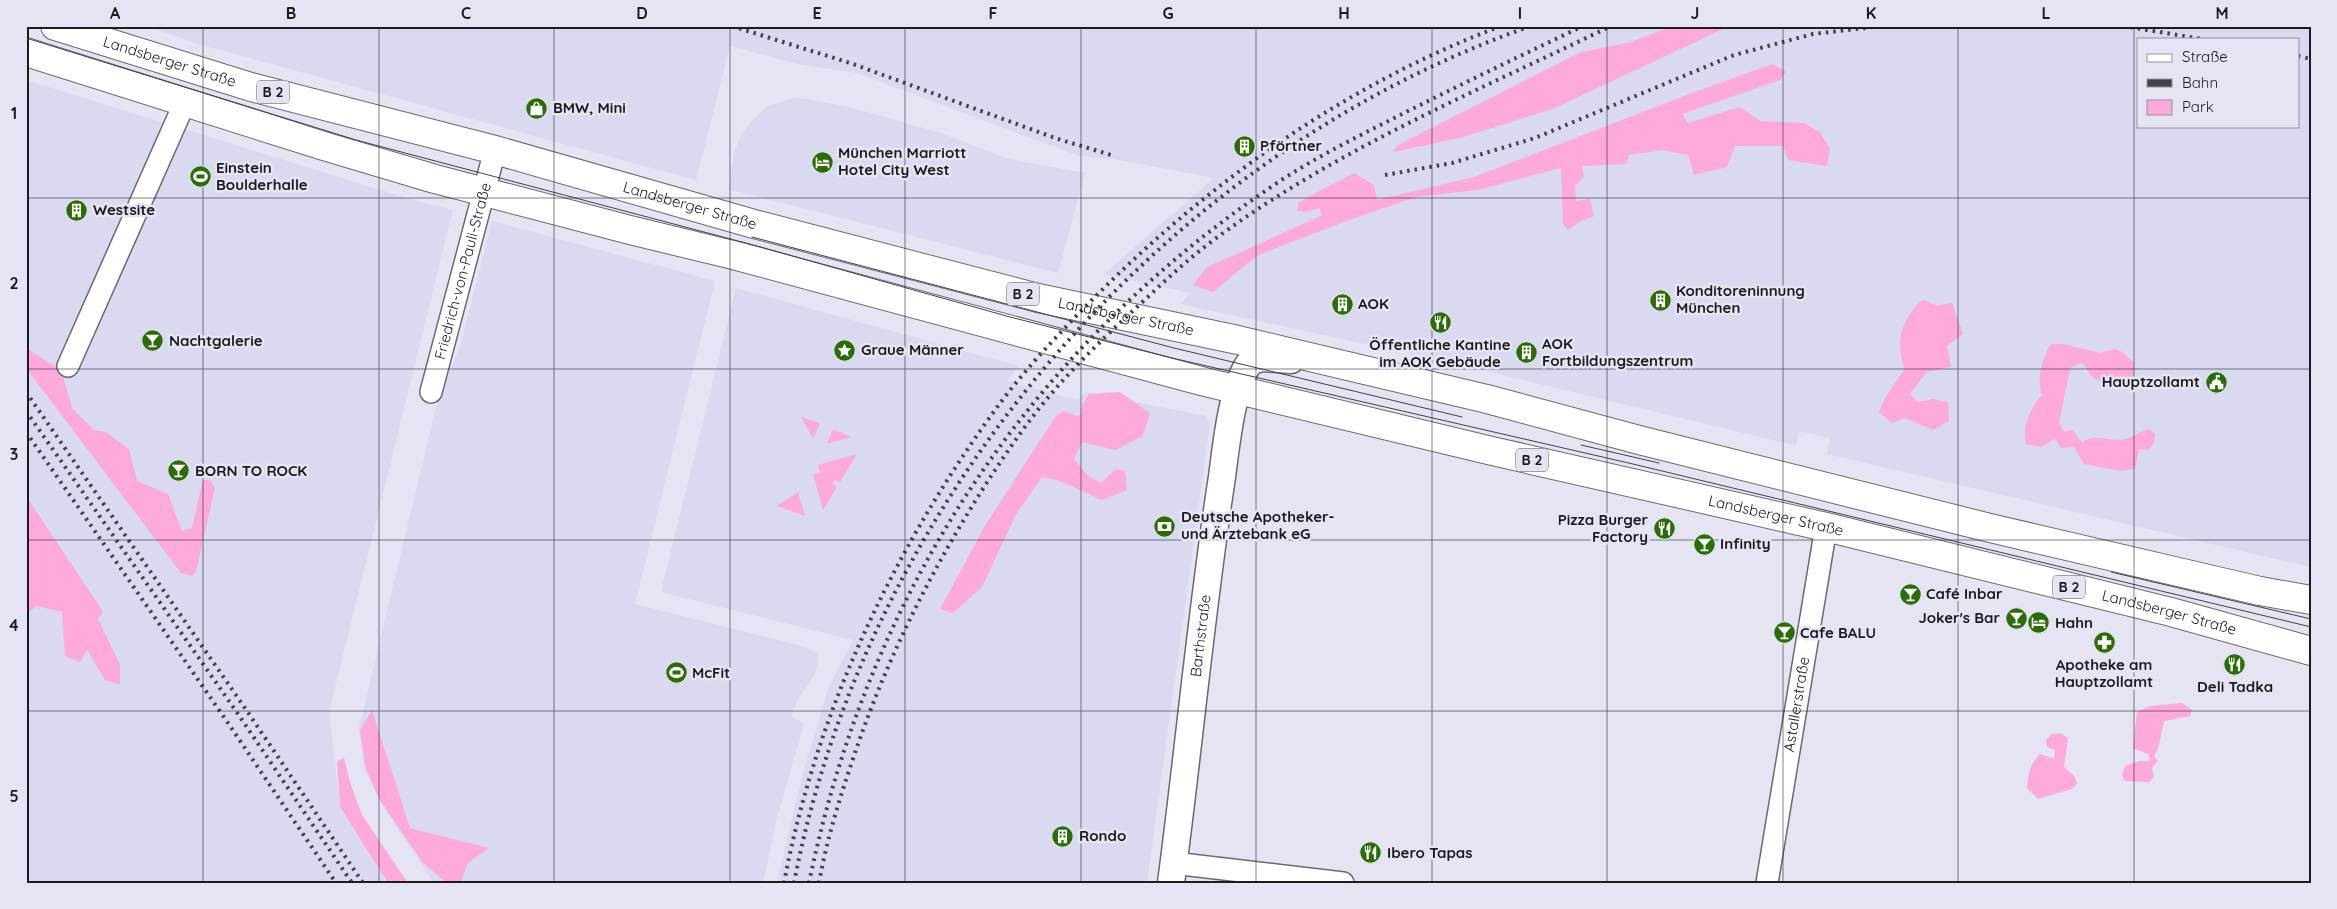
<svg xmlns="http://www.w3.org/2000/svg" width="2337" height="909" viewBox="0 0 2337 909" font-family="Quicksand,sans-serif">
	<rect width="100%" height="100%" fill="#e4e4f3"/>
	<path fill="#d9d9f0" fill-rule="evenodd" d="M146,26H2311V567L1827,454L1830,438L1799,431L1796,445L1781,442L1448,362L1180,304L1190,293L1104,274L1214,178L1114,159L1079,156L857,73L802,65L730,46L696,180L198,44ZM2138,39H2298V126H2138Z
		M26,80L413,200L453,210L329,712L340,807L388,883H26Z
		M792,98L808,99L853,108L941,133L1000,156L1024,162L1085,173L1058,273L728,189L735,151L741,134L753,120L768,106Z
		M492,221L715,281L635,604L806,647L817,654L818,664L815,674L797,701L791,716L804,724L777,818L763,883H434L382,805L364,770L359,728L438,399L460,347Z
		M736,288L1019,366L1007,381L1077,400L1086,392L1206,416L1210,423L1147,883H777L801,780L829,686L853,640L661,592Z"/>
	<path fill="#fda9d9" d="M1673,26L1727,27L1555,108L1460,138L1393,152L1398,145L1581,52L1631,42Z
		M1772,64L1786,71L1780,80L1682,114L1688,123L1740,107L1760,121L1804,123L1820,132L1830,149L1827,166L1788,160L1783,146H1735L1727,167L1694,175L1688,155L1662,150L1629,155L1626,164L1582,166L1584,177L1575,186L1576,201L1590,199L1594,216L1581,221L1568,230L1563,224L1561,168L1477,190L1416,197L1349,220L1258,255L1213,292L1193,285L1207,267L1321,216L1320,208L1305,212L1297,211L1299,202L1354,173L1374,185L1377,200L1474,177L1684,96Z
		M1924,300L1937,306L1952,303L1963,334L1947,346L1951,367L1927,372L1910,394L1918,402L1933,399L1948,402L1949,421L1933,430L1905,418L1892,423L1879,412L1885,398L1904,370C1903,362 1900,354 1900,346C1899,331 1911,306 1924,300Z
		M2051,344H2064L2100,353L2114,349L2122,352L2134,363V376C2123,384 2108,387 2095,379C2090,376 2086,367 2082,363L2070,368L2059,423L2064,432L2072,430L2082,442C2095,434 2104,440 2118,440C2131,440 2137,432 2149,429L2155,434L2154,443L2149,450L2139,449L2135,469L2121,471L2084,464L2074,447L2061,448L2055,439L2041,447L2026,444C2022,425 2030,409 2042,395C2036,381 2043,356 2051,344Z
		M26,348L61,370L72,408L94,430L106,432L129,449L137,481L168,494L182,531L192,528L203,480H210L215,488L196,571L192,576L181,573L26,368Z
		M1120,392L1150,413L1143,436L1116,450L1082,442L1074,459L1088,476L1101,483L1116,469L1125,471L1127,490L1102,500L1057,480L1042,477L1016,514L982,587L953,613L940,609L986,524L1056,416L1063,411L1077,416L1081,414L1082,405L1089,394Z
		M801,417L820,423L813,439Z
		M833,429L851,437L827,444Z
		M857,454L840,482L835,480L832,484L837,487L823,510L813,474L820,473L818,465Z
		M798,492L805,516L777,506Z
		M26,496L103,612L98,619L120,665V685L105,680L87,650L80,662L65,656L62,612L37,606L26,614Z
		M2182,703L2192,710L2190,716L2164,721L2158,749L2154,756L2158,761L2152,768L2154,777L2149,782L2125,781L2122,775L2125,766L2139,761H2151L2148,754L2133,748L2137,712L2150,706Z
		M372,710L410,828L489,848L468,863L460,883H447L423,863L380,800L366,769L360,730Z
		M2060,733L2068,738L2064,767L2075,777L2077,784L2072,789L2038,799L2027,788C2028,774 2030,764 2040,754L2054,759L2055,750L2047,747L2046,740L2052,734Z
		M344,758L350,782L362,815L408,883H388L340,807L337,761Z"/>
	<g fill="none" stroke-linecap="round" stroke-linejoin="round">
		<defs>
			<g id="minor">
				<path d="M68,366L185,102"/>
				<path id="s1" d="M431,392L495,150"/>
				<path d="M1173,863L1343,883"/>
				<path id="s2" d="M1767,883L1826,527"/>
			</g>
			<g id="tertiary">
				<path id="s3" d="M1171,883C1189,748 1201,612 1222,477C1226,447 1232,383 1251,361L1262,358L1291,360"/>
			</g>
			<g id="primary">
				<path id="s4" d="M55,26L251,87L495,150L754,224L1038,298L1238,340L1487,399L1639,440L1990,528L2260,591L2311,600"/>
				<path id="s5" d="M26,52L327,147L435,179L630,230L733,255L1205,382L1492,451L1826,527L2171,612L2311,651"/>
			</g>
		</defs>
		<use href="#minor" stroke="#696976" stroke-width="24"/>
		<use href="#tertiary" stroke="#696976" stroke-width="29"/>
		<use href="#primary" stroke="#696976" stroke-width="30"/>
		<use href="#minor" stroke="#fff" stroke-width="21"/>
		<use href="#tertiary" stroke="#fff" stroke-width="26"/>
		<use href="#primary" stroke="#fff" stroke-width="28"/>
		<path stroke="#424248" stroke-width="1" d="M26,38L356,140L757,246L1010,317L1172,358L1633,464L2311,627
			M752,237L1174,348L1462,417
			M1581,445L1659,463
			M2111,572L2311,619"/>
		<path stroke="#424248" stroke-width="4" stroke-dasharray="2.5 5" stroke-linecap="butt" d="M732,26L853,64L1055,138L1111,155
			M2123,26L2202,39
			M2298,56L2311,59
			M1385,175L1452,163L1535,138L1734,55L1813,34L1882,26
			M26,392L247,711L363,883
			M26,411L238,714L352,883
			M26,432L226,720L336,883
			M784,883C816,712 895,546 998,406C1023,372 1053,340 1083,309C1201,188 1341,86 1501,26
			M794,883C867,501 1163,154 1531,26
			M809,883C869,590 1031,346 1280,181C1321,154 1365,133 1408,111C1466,82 1524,54 1583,26
			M819,883C827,837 842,791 857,747C889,654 933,567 986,484C1006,453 1027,422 1051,394C1081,359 1116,326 1150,295C1171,275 1192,256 1215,239C1335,150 1475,92 1609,27"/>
	</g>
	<path fill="none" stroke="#1b1b20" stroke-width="1" stroke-opacity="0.55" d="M203,26V883M379,26V883M554,26V883M730,26V883M905,26V883M1081,26V883M1256,26V883M1432,26V883M1607,26V883M1783,26V883M1958,26V883M2134,26V883M26,198H2311M26,369H2311M26,540H2311M26,711H2311"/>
	<defs>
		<symbol id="shop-disc" viewBox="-11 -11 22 22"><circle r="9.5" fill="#2a6d05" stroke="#e4e4f3"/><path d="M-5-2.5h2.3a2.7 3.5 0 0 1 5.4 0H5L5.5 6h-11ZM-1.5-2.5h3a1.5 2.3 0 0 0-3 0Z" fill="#fff"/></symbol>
		<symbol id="building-disc" viewBox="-11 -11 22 22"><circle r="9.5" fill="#2a6d05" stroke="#e4e4f3"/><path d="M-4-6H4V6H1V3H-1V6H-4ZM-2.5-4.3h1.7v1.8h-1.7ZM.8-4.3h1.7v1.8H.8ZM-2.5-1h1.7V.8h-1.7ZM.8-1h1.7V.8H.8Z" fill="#fff"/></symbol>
		<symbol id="hotel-disc" viewBox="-11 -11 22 22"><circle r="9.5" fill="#2a6d05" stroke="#e4e4f3"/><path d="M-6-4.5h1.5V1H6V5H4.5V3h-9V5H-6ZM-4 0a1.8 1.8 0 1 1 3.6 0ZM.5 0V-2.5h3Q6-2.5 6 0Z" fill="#fff"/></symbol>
		<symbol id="stadium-disc" viewBox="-11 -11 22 22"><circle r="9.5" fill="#2a6d05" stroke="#e4e4f3"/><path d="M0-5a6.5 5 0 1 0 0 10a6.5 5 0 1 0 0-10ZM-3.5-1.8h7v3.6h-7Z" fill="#fff"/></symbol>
		<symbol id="restaurant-disc" viewBox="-11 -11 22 22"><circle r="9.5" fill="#2a6d05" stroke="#e4e4f3"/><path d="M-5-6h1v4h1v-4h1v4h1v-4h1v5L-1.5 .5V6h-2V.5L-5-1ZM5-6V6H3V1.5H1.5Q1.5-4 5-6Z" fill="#fff"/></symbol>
		<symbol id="bar-disc" viewBox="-11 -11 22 22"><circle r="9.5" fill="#2a6d05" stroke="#e4e4f3"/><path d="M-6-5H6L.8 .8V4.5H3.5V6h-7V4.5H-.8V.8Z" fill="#fff"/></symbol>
		<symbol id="sight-disc" viewBox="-11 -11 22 22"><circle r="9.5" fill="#2a6d05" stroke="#e4e4f3"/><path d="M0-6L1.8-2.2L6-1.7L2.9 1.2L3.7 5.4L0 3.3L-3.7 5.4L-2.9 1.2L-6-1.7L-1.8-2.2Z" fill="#fff"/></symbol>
		<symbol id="civic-disc" viewBox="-11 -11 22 22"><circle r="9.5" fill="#2a6d05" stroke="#e4e4f3"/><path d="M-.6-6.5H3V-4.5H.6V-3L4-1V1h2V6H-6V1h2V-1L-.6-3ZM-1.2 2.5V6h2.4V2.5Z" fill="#fff"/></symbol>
		<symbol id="bank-disc" viewBox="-11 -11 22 22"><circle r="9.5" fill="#2a6d05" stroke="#e4e4f3"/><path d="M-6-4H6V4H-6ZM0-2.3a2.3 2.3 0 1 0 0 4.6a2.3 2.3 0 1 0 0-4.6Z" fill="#fff"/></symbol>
		<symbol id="pharmacy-disc" viewBox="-11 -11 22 22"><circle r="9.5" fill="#2a6d05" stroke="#e4e4f3"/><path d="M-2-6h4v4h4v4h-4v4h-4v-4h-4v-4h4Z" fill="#fff"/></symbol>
	</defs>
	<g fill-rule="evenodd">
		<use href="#shop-disc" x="524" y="96" width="25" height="25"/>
		<use href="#building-disc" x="1232" y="134" width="25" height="25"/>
		<use href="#hotel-disc" x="810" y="150" width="25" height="25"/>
		<use href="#stadium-disc" x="188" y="164" width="25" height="25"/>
		<use href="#building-disc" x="64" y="198" width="25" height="25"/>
		<use href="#building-disc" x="1648" y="288" width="25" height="25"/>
		<use href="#building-disc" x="1330" y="292" width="25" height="25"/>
		<use href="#restaurant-disc" x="1428" y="310" width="25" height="25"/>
		<use href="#bar-disc" x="140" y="328" width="25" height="25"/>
		<use href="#sight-disc" x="832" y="338" width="25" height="25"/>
		<use href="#building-disc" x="1514" y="340" width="25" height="25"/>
		<use href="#civic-disc" x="2204" y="370" width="25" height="25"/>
		<use href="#bar-disc" x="166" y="458" width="25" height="25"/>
		<use href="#bank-disc" x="1152" y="514" width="25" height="25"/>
		<use href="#restaurant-disc" x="1652" y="516" width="25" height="25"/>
		<use href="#bar-disc" x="1692" y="532" width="25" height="25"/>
		<use href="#bar-disc" x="1898" y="582" width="25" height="25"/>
		<use href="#bar-disc" x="2004" y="606" width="25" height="25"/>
		<use href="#hotel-disc" x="2026" y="610" width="25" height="25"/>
		<use href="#bar-disc" x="1772" y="620" width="25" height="25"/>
		<use href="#pharmacy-disc" x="2092" y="630" width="25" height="25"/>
		<use href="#restaurant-disc" x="2222" y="652" width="25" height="25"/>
		<use href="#stadium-disc" x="664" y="660" width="25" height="25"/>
		<use href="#building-disc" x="1050" y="824" width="25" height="25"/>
		<use href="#restaurant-disc" x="1358" y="840" width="25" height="25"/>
	</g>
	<g text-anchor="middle" stroke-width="5" stroke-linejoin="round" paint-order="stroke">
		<g fill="#e4e4f3" stroke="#57575f" stroke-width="1">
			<rect x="257" y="80.5" width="32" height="23" rx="4"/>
			<rect x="1007" y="282.5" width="32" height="23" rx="4"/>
			<rect x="1516" y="448.5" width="32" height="23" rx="4"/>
			<rect x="2053" y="575.5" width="32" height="23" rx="4"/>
		</g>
		<g font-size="14" font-weight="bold" fill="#1b1b20">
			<text x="273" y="97">B 2</text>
			<text x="1023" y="299">B 2</text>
			<text x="1532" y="465">B 2</text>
			<text x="2069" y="592">B 2</text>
		</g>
		<g font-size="15" fill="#1b1b20" stroke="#e4e4f3">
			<text dy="5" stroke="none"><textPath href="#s4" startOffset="120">Landsberger Straße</textPath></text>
			<text dy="5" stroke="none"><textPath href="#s4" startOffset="660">Landsberger Straße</textPath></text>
			<text dy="5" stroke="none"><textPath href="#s1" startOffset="125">Friedrich-von-Pauli-Straße</textPath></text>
			<text dy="5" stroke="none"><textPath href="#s4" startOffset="1110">Landsberger Straße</textPath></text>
			<text dy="5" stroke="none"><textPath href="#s5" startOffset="1811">Landsberger Straße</textPath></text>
			<text dy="5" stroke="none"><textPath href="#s5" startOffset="2216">Landsberger Straße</textPath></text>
			<text dy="5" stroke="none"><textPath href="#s3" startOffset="249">Barthstraße</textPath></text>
			<text dy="5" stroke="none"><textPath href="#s2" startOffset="181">Astallerstraße</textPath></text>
		</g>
		<g font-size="15" font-weight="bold" fill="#1b1b20" stroke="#e4e4f3" text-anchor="start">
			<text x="553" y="113">BMW, Mini</text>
			<text x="1260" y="151">Pförtner</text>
			<text x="838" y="158">München Marriott<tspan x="838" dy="17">Hotel City West</tspan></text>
			<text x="216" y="173">Einstein<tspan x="216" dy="17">Boulderhalle</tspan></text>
			<text x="93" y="215">Westsite</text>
			<text x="1676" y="296">Konditoreninnung<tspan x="1676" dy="17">München</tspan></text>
			<text x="1358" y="309">AOK</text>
			<text x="169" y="346">Nachtgalerie</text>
			<text x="1542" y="349">AOK<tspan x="1542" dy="17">Fortbildungszentrum</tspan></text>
			<text x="1440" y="350" text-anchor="middle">Öffentliche Kantine<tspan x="1440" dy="17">im AOK Gebäude</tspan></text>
			<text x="861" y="355">Graue Männer</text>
			<text x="2200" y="387" text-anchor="end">Hauptzollamt</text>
			<text x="195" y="476">BORN TO ROCK</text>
			<text x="1181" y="522">Deutsche Apotheker-<tspan x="1181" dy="17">und Ärztebank eG</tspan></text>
			<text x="1648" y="525" text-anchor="end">Pizza Burger<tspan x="1648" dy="17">Factory</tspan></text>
			<text x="1720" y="549">Infinity</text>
			<text x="1926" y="599">Café Inbar</text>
			<text x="2000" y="623" text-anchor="end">Joker's Bar</text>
			<text x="2055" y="628">Hahn</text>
			<text x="1800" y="638">Cafe BALU</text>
			<text x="2104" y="670" text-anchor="middle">Apotheke am<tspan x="2104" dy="17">Hauptzollamt</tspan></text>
			<text x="692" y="678">McFit</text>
			<text x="2235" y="692" text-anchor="middle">Deli Tadka</text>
			<text x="1079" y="841">Rondo</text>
			<text x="1387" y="858">Ibero Tapas</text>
		</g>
	</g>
	<rect width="2337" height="909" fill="none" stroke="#e4e4f3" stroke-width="55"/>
	<rect x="2137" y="38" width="162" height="90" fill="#e4e4f3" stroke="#94949f"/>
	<rect x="2147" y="54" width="25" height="8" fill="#ffffff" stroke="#94949f"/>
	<text x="2182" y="62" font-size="15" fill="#1b1b20">Straße</text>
	<rect x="2147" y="79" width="25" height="8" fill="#424248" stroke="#94949f"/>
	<text x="2182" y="88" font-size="15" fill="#1b1b20">Bahn</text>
	<rect x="2147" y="100" width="25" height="15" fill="#fda9d9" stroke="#94949f"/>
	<text x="2182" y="112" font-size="15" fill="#1b1b20">Park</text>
	<rect x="28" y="28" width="2282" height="854" fill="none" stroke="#1b1b20" stroke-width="2"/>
	<g font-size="16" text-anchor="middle" font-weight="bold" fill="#1b1b20">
		<text x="115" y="19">A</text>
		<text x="291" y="19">B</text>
		<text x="466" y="19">C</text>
		<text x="642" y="19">D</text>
		<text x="817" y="19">E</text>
		<text x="993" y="19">F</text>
		<text x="1168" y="19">G</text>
		<text x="1344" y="19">H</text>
		<text x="1520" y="19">I</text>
		<text x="1695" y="19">J</text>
		<text x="1871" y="19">K</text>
		<text x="2046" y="19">L</text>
		<text x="2222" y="19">M</text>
		<text x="14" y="119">1</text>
		<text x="14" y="289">2</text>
		<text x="14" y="460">3</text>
		<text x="14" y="631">4</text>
		<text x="14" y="802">5</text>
	</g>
</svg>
